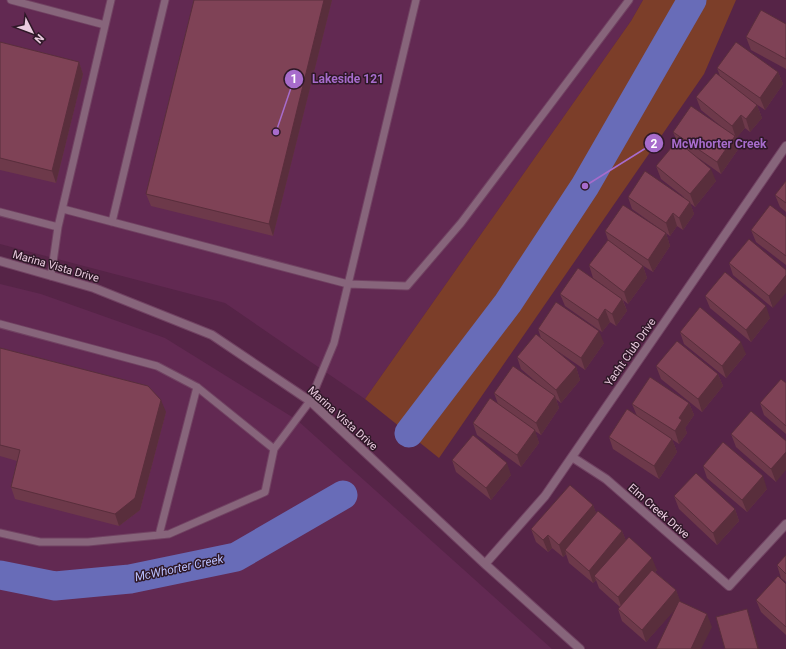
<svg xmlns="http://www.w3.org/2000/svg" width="786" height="649" viewBox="0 0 786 649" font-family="Roboto,sans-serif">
	<rect width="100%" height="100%" fill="#562447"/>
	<path fill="#622952" d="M0,0H643L631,21L365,399L225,303L0,244Z
		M0,284L41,294L165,338L297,420L552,649H0Z"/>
	<path fill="#7c3e29" d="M643,0H736L704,74L439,458L365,399L631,21Z"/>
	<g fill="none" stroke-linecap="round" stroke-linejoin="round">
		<path stroke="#686cb8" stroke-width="29" d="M409,433L508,303L585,186L692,0
			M0,575L55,586L130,579L236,557L343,495"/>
		<defs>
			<path id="lane" d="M11,0L105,25
				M63,209L348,284L407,286L461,223L629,0
				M0,212L58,227
				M112,222L165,0
				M51,276L58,227L111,0
				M0,324L157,366L197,387L274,449L310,401L334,343L416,0
				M0,533L40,542H88L169,534L265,492L274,449
				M159,535L197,387"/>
			<path id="street" d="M0,261L94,288L212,335L310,401L485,564L580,649
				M572,457L606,479L729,586L786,524
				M485,564L545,496L786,146"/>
		</defs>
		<use href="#lane" stroke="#714262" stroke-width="9"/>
		<use href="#street" stroke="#714262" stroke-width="10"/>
		<use href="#lane" stroke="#87657b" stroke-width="7"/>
		<use href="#street" stroke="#87657b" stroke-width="8"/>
	</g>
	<path fill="#6d394a" d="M194,0H332L273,236L151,206L146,194Z
		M786,24V69L751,50L746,37Z
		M0,42L79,62L83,74L56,183L0,170Z
		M717,68L778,72L783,84L765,110L753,102L757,105L762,118L750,132L745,128L736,138L735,137L739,148L721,174L697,157L716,181L695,207L690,203L694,214L683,230L677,226L670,236L632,209L628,197H684L661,179L656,166L677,141L673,132L727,131L701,110L696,97L720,76Z
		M786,181V212L780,207L775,195Z
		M786,217V265L756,242L751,230Z
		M605,231L666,233L670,246L653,272L639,263L643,266L647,278L628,304L623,300L627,311L616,326L610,322L602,332L565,306L560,294L607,288L593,278L589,265L608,240Z
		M749,239L773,308L733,275L729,263Z
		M705,296L770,318L751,342L710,308Z
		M538,329L604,343L585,370L556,350L576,367L580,380L561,403L556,399L559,408L541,435L535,431L539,443L521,467L477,435L473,423L498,404L494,393L541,386L521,369L517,357L541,338Z
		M680,332L746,354L726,378L684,344Z
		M0,348L166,412L140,510L119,526L15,499L11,487L17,461L0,456Z
		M656,366L718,374L723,386L702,412L661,379Z
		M786,383V434L764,415L760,403Z
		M689,403L694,415L685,428L687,433L679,444L637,416L632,404Z
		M731,434L786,441L776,482L736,447Z
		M609,437L672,439L677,452L659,479L613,449Z
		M452,460L511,475L491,500L456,472Z
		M703,466L767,489L747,512L707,478Z
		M674,496L735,509L739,521L717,545L679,509Z
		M593,505L596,513L622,531L626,541L657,570L655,572L676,590L680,602L712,627L675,609L646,642L622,621L618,609L620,607L599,588L596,580L593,583L569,563L566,554L563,557L552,548L548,552L536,542L531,529Z
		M786,555V582L781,578L777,565Z
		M786,584V635L761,612L756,600Z"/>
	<path fill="#592e3c" d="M324,0H332L273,236L269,224Z
		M79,62L83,74L56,183L52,171Z
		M778,72L783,84L765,110L760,98Z
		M757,105L762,118L750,132L746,119Z
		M741,115L745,128L736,138L732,126Z
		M735,136L739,148L721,174L717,162Z
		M711,169L716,181L695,207L690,194Z
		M690,202L694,214L683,230L679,218Z
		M673,213L677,226L670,236L666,223Z
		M666,233L670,246L653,272L648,260Z
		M643,266L647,278L628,304L624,292Z
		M786,275V293L773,308L769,296Z
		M622,299L627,311L616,326L612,314Z
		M766,306L770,318L751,342L746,330Z
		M605,309L610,322L602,332L598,320Z
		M599,331L604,343L585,370L581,358Z
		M741,342L746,354L726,378L722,366Z
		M576,367L580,380L561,403L556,390Z
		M718,374L723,386L702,412L698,399Z
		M555,396L559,408L541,435L536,423Z
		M161,400L166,412L140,510L119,526L115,514Z
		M689,403L694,415L685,428L687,433L679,444L675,431L679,418Z
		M535,430L539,443L521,467L517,455Z
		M672,439L677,452L659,479L654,466Z
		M786,452V470L776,482L771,469Z
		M507,463L511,475L491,500L486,488Z
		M763,476L767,489L747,512L742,500Z
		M593,505L598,518L565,550L566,554L563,557L559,545Z
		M735,509L739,521L717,545L713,533Z
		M622,531L627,543L594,576L596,580L593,583L589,571Z
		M548,535L552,548L548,552L543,540Z
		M652,558L657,570L622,609L618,597Z
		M676,590L681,603L646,642L642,630Z
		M747,609L751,621L759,649H758Z
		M707,614L712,627L701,649H691Z"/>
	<path fill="#7f4256" stroke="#592e3c" d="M194,0H324L269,224L146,194Z
		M761,10L786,24V59L746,37Z
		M0,42L79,62L52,171L0,158Z
		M736,42L778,72L760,98L717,68Z
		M716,73L757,105L746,119L741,115L732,126L696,97Z
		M691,106L735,136L717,162L673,132Z
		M677,141L711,169L690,194L656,166Z
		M645,171L690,202L679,218L673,213L666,223L628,197Z
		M786,181V203L775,195Z
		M623,205L666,233L648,260L605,231Z
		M770,205L786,217V256L751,230Z
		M749,239L786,270V275L769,296L729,263Z
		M608,240L643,266L624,292L589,265Z
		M578,268L622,299L612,314L605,309L598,320L560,294Z
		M725,272L766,306L746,330L705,296Z
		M556,302L599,331L581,358L538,329Z
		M700,307L741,342L722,366L680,332Z
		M536,334L576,367L556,390L517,357Z
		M677,341L718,374L698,399L656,366Z
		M0,348L148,386L161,400L135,498L115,514L11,487L20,450L0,445Z
		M513,366L555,396L536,423L494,393Z
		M650,377L689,403L679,418L682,420L675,431L632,404Z
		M781,379L786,383V426L760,403Z
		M490,398L535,430L517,455L473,423Z
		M627,409L672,439L654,466L609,437Z
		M751,411L786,441V452L771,469L731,434Z
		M473,435L507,463L486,488L452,460Z
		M723,442L763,476L742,500L703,466Z
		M696,473L735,509L713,533L674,496Z
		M570,485L593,505L559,545L548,535L543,540L531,529Z
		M598,511L622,531L589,571L565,550Z
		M629,537L652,558L618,597L594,576Z
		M786,555V574L777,565Z
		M652,570L676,590L642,630L618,609Z
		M778,576L786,584V627L756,600Z
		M679,601L707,614L691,649H656Z
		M747,609L758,649H725L716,617Z"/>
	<g text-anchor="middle" stroke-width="3" stroke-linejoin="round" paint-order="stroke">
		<g font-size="11" fill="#eacbdf" stroke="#2e1827">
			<text transform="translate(56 266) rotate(16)" y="4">Marina Vista Drive</text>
			<text transform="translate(630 352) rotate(-55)" y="4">Yacht Club Drive</text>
			<text transform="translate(343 418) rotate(42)" y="4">Marina Vista Drive</text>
			<text transform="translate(659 511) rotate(41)" y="4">Elm Creek Drive</text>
		</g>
		<g font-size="12" font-style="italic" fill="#b9bffe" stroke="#2e1827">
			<text transform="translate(179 568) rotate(-12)" y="4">McWhorter Creek</text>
		</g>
	</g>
	<path fill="none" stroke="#a76ccc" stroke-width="1.5" d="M276 132L294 79M585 186L654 143"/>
	<g fill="#a76ccc" stroke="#2e1827" stroke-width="1.5">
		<circle cx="276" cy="132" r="4"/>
		<circle cx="585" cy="186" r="4"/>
		<circle cx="294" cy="79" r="10"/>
		<circle cx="654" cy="143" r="10"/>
	</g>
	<g font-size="12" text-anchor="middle" font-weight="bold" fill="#fff">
		<text x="294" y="83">1</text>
		<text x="654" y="148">2</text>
	</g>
	<g font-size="12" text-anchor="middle" font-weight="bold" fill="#a76ccc" stroke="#2e1827" stroke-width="3" stroke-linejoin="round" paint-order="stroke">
		<text x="348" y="83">Lakeside 121</text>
		<text x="719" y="148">McWhorter Creek</text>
	</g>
	<g transform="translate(32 32) rotate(132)" stroke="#2e1827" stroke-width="3" paint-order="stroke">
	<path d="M0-3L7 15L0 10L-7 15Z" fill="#eacbdf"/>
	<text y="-6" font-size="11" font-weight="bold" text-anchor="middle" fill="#eacbdf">N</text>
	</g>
</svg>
